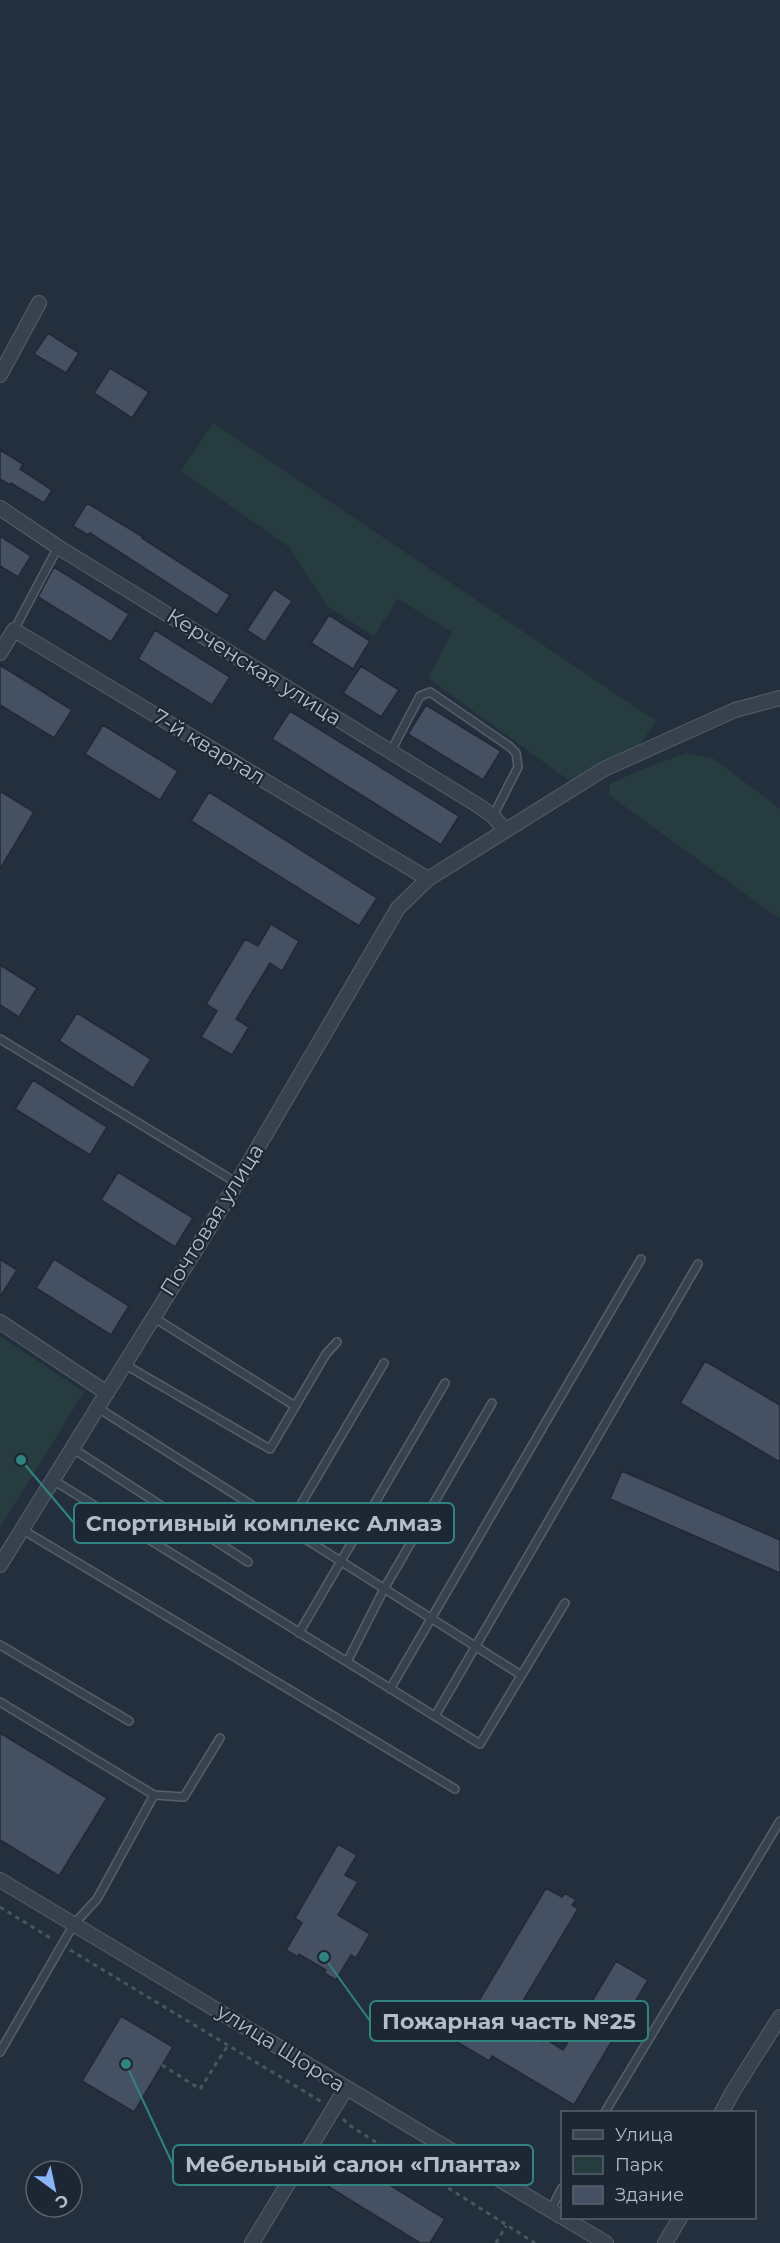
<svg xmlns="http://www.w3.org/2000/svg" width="780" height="2243" viewBox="0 0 780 2243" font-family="Montserrat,sans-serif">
	<rect width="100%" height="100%" fill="#242f3e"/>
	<path fill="#263c3f" d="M213,423L656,721L637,749L597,764L571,782L428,678L452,632L398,599L374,636L327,606L289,547L181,471Z
		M687,753L714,759L780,809V919L609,795L610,784L637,771Z
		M0,1336L84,1392L0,1528Z"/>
	<path fill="#455162" stroke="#1f2835" stroke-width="1.5" d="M48,333L79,353L66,373L34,354Z
		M110,368L149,392L132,418L94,393Z
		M0,450L23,464L20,469L52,490L44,503L11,483L10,485L0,479Z
		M87,503L143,537L142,538L230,595L217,615L90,533L88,535L73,526Z
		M0,536L31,556L18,577L0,566Z
		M54,567L129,614L111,642L38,597Z
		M274,589L292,601L265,642L247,630Z
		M329,615L370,641L353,669L311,643Z
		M155,630L230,677L212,705L138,659Z
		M0,665L72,710L54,738L0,705Z
		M361,666L399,690L381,717L343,693Z
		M426,705L501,751L483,780L408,734Z
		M290,711L459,816L441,845L272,739Z
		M103,725L178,771L160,800L85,754Z
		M0,791L34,812L0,869Z
		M209,792L377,898L359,926L191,821Z
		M271,924L299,941L282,971L270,963L236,1019L249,1027L232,1055L201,1037L217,1011L206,1004L245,939L258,946Z
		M0,965L37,988L19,1017L0,1005Z
		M77,1013L151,1059L133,1088L59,1041Z
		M33,1080L107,1127L90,1155L15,1109Z
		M118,1172L193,1218L175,1247L101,1200Z
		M0,1259L17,1270L0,1297Z
		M54,1259L129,1306L111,1335L36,1288Z
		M705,1361L780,1405V1462L680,1403Z
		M622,1471L780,1540V1573L610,1499Z
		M0,1733L107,1798L59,1876L0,1840Z
		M338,1844L357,1855L345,1875L358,1882L338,1915L370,1934L356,1958L351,1955L336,1980L324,1973L326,1970L299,1954L298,1957L286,1950L302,1923L295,1918Z
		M546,1888L562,1897L565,1893L576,1900L572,1905L578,1909L508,2026L534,2041L536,2038L542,2042L544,2038L563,2050L616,1961L648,1980L574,2105L492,2056L489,2061L452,2039L474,2002L477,2004Z
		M121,2016L173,2047L134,2112L82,2081Z
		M346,2158L445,2219L430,2243H420L329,2187Z"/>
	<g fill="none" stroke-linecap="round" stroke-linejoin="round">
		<defs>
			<path id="service" d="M14,630L58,547
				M391,751L420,696L430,692L509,746L516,753L518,767L493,816
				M0,1039L237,1183
				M153,1317L295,1406
				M124,1364L270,1449L326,1354L337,1342
				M98,1408L521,1675
				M72,1448L248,1562
				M53,1480L480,1744L565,1603
				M287,1528L384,1363
				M23,1530L455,1789
				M299,1633L445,1383
				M0,1645L129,1721
				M347,1662L384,1589L492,1403
				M390,1689L641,1259
				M0,1702L154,1795L97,1899L74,1924L0,2052
				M435,1716L698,1264
				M154,1795L184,1797L220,1738
				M605,2112L780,1821
				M551,2209L562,2188"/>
			<path id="minor" d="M0,375L39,303
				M0,508L58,547L479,806L493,816L505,830
				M0,653L14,630L428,879
				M0,1322L107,1393
				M0,1565L237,1183L398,908L428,879L604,769L735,710L780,698
				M0,1880L562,2217
				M722,2112L732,2093L780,2017
				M564,2218L606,2243
				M252,2243L346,2088
				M665,2243L680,2218"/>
		</defs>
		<use href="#service" stroke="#565f6c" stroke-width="10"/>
		<use href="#minor" stroke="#565f6c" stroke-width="16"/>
		<path stroke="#44595c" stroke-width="3" stroke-dasharray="4.5 4.5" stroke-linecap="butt" d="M0,1907L52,1939
			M70,1950L322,2102
			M162,2065L200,2089L228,2045
			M343,2119L349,2125L535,2243
			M496,2243L506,2226"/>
		<use href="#service" stroke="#38414e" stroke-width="7"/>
		<use href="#minor" stroke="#38414e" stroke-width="14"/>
	</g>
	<g text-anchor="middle" stroke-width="4.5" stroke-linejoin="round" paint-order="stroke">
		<g font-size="21" fill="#b4bcc9" stroke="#1d2633">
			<text transform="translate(254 667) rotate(32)" y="7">Керченская улица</text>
			<text transform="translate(209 747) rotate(31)" y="7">7-й квартал</text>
			<text transform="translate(212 1220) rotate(-58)" y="7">Почтовая улица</text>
			<text transform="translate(281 2048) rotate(32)" y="7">улица Щорса</text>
		</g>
	</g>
	<path fill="none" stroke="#308480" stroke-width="2" d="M21 1460L74 1523M324 1957L370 2021M126 2064L173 2165"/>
	<g fill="#308480" stroke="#1d2633" stroke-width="2">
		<circle cx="21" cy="1460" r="6"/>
		<circle cx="324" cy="1957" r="6"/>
		<circle cx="126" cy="2064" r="6"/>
	</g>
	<g fill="#1d2633" stroke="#308480" stroke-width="2">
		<rect x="74" y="1503" width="380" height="40" rx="6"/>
		<rect x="370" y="2001" width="278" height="40" rx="6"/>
		<rect x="173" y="2145" width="360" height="40" rx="6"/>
	</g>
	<g font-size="22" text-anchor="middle" font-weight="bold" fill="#b4bcc9">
		<text x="264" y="1531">Спортивный комплекс Алмаз</text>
		<text x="509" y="2029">Пожарная часть №25</text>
		<text x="353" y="2172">Мебельный салон «Планта»</text>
	</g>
	<rect x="561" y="2111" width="195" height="108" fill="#1d2633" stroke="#59626f" stroke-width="1.5"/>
	<rect x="573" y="2130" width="30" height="9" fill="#38414e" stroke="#59626f" stroke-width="1.5"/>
	<text x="615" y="2141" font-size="18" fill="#b4bcc9">Улица</text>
	<rect x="573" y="2156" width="30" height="18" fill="#263c3f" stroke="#59626f" stroke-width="1.5"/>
	<text x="615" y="2171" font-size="18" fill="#b4bcc9">Парк</text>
	<rect x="573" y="2186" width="30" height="18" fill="#455162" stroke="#59626f" stroke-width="1.5"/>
	<text x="615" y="2201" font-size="18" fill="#b4bcc9">Здание</text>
	<g transform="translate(54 2189) rotate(147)"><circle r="28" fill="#1d2633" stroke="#59626f" stroke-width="1.5"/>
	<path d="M0-4.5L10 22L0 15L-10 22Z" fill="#8ab4f8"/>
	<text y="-9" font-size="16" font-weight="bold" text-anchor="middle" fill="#b4bcc9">С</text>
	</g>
</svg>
